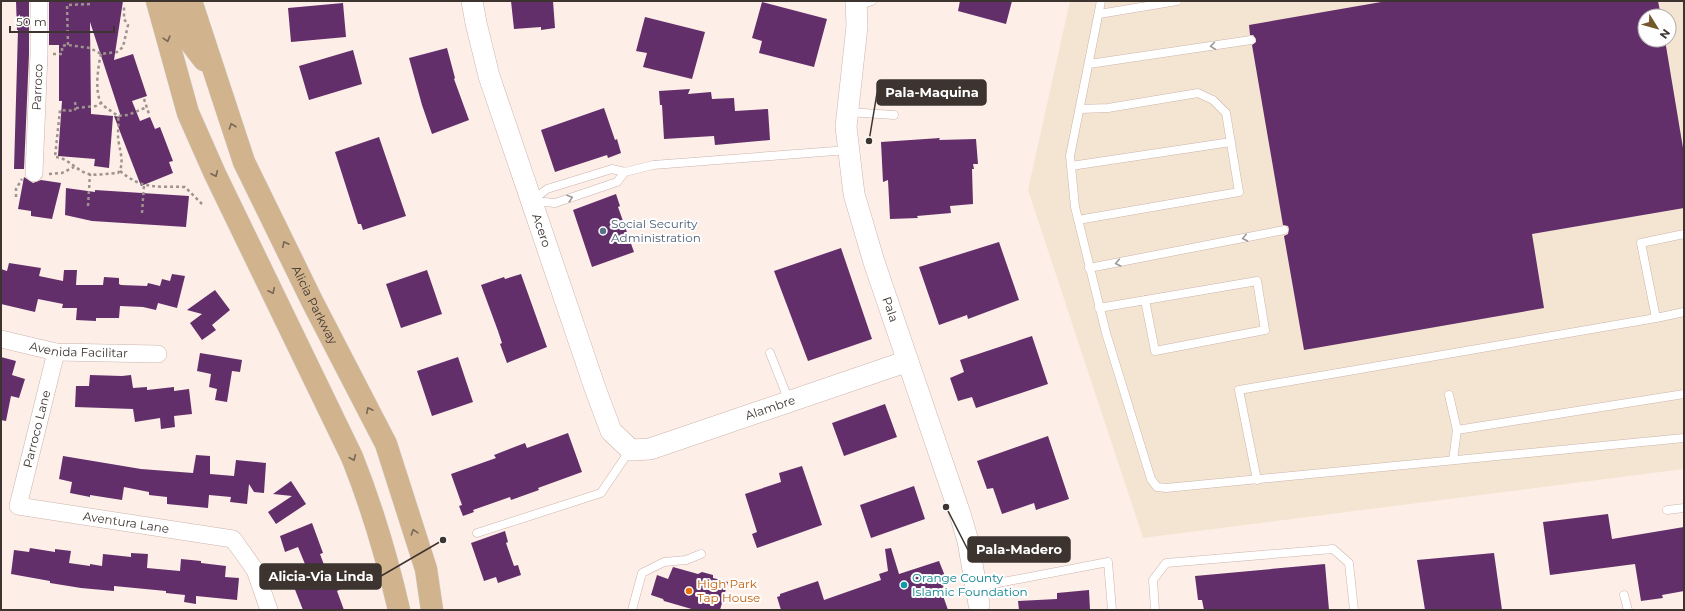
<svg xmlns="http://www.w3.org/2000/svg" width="1685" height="611" viewBox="0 0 1685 611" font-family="Montserrat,sans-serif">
	<rect width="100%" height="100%" fill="#fdeee8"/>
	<path fill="#f4e5d2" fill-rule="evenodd" d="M1070,1H1684V469L1143,538L1028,190ZM1645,16H1669V40H1645Z"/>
	<path fill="#632f6b" d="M16,1H29V54L24,169H14L18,30H17Z
		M49,1H123L114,60L133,54L147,96L132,101L140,121L150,117L155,129L160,127L173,161L169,162L173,173L141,186L114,116L121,117L90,22L91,114L113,116L109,168L94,166L95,159L58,156L62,101H59V45H49Z
		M511,1H553L555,28L541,30V27L514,29Z
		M960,1H1012L1006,24L958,11Z
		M1387,1H1658L1661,16H1645V40H1665L1684,154V208L1532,234L1544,308L1304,350L1284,236L1288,234L1289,229L1288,226L1283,225L1252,45L1256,42V39L1253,35H1250L1249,25Z
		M762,2L827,19L814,67L759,53L762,41L752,38Z
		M343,3L346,37L291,42L288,8Z
		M645,17L705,32L692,79L643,67L647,53L636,51Z
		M447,48L455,78L454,79L469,120L432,134L422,105L409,58Z
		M353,50L362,84L309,100L299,66Z
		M690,89L688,94L711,92L712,99L734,98L735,111L768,109L770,140L715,145L714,136L664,139L662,105H660L659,91Z
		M604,108L615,140L617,139L621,153L608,158L607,155L555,172L541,130Z
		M379,137L406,216L363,230L361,224H358L335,152Z
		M940,138L939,140L976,139L978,164H973L974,169H972L973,204L950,206L951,213L917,216L918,218L890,219L888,180L883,182L881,142Z
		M24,177L33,183L41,180L61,183L52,219L31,216V211L18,209Z
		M66,188L95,192V190L189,196L186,227L92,221L65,215Z
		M616,194L620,206L618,207L634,252L592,267L573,210Z
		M999,242L1019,300L968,319L967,315L939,325L919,267Z
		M841,248L872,339L808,361L774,271Z
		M9,263L41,268L39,276L63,281L64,270H77L76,285H103L104,277L119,278V284L121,285L147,286L148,283L160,286L162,279L170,281L172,274L185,276L177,308L158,303L156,310L143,307L120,306L119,318H96V321L76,320L77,308H62L63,304L38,299L35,312L1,304V269L7,271Z
		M427,270L442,314L401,328L386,284Z
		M521,274L547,347L507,363L500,344L502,343L498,331L481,285L504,277L505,279Z
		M215,290L230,310L212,325L216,330L202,340L190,323L202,314L187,310Z
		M1032,336L1048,384L976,408L972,397L958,401L950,378L964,372L960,360Z
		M200,353L242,360L240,372L232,371L227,402L215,400L217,389L209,387L211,374L197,371Z
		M1,357L16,361L12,375L25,379L19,398L11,396L6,421L1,420Z
		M458,357L473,402L432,416L417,371Z
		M90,375L122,376L131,375L133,388L147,387V390L174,387V391L189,389L192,414L174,416L175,427L161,429L160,418L135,422L133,409L75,407L76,386H89Z
		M885,404L897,437L844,456L832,423Z
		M568,433L582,472L538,488L539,490L511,500L510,497L473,510L474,512L463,516L459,506L462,505L451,474L496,458L494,455L525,443L527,448Z
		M1048,436L1069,499L1036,510L1034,503L1002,514L993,488L987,489L977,461Z
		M196,455L210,456V474L234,476L236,460L266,463L264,493L254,492L249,484L247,504L230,502L231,497L209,495L208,508L167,504V497L149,495V492L124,487L122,500L90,495V497L70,493L72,482L59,479L63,456L141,469L193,473Z
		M802,466L822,525L757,548L752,534L757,532L745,494L781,482L779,473Z
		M291,481L306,504L276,524L268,512L292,496L273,494Z
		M914,486L925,519L871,538L860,505Z
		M1608,514L1612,539L1684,527V591L1662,595L1663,598L1641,601L1635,564L1550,575L1543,522Z
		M312,523L323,553L320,554L330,581L337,578L341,589L337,591L344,610H303L294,587L308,582L304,570L307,569L298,547L285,552L280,536Z
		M505,531L508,542L506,543L514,566L518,565L521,575L498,583L496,577L484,581L471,543Z
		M30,548L55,552V549L71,551L69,563L90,566V564L102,566L103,554L131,557V553L148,554L147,568L180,571L181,559L201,561V563L226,566L225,577L239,578L237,600L196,596V604L184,602L185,595L166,593V591L114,586V591L81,588L50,583V581L11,574L14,550L29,552Z
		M891,548L899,574L939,561L947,581L941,590L948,610H781L777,597L780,596V594L818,581L824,600L881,580L879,574L888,571L885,549Z
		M1494,553L1502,610H1425L1417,560Z
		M1325,564L1329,610H1204L1202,600H1198L1195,576Z
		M673,567L698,574L702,572L713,575V578L728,582L720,610H695L664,601L663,599L651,595L657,575L668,579Z
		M1089,590L1090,610H1019L1018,601L1057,599V593Z"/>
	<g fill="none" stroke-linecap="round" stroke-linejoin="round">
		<defs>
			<path id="service" d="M1101,1L1070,156L1075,207L1106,333L1151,479L1157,487L1166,488L1684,438
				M857,6L872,1
				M1099,14L1177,1
				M1089,64L1251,40
				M848,112L894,115
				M1071,166L1231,142
				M532,201L547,189L612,169L625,172L653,165L848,150
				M533,201L555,203L617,182L625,172
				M1078,220L1239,192L1226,113L1213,100L1198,93L1108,108L1080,109
				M1089,268L1284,230
				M1099,308L1257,281L1265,330L1155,351L1145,300
				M1656,318L1684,312
				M770,353L789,401
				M1449,395L1457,430
				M1453,460L1457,430L1684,394
				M1257,480L1239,390L1656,318L1641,243L1684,234
				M1667,510L1684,508
				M477,533L601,493L630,450
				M977,587L1108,562L1112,610
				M1624,595L1628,610
				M632,610L642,573L664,562L686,560L701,554
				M1155,610L1153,580L1166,563L1333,549L1349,563L1354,610"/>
			<g id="minor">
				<path id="s1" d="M34,173L39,54V1"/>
				<path id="s2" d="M1,339L56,352L158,354"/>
				<path id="s3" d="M56,352L18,506L233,539L255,570L269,610"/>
			</g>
			<g id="tertiary">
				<path id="s4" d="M472,1L476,23L489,76L596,391L611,431L631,450L650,449L908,361"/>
				<path id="s5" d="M856,1L857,26L846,127L854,194L874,262L960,514L968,541L979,604"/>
			</g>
			<g id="primary">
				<path d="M157,1L188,113L215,174L352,457C372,507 387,558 399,610"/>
				<path d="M174,1L181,30L204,60"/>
				<path id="s6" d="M191,1L244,162L312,301L386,444L426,569L432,610"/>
			</g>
		</defs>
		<use href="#service" stroke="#ccb4ab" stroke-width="9"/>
		<use href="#minor" stroke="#ccb4ab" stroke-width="18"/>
		<use href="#tertiary" stroke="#ccb4ab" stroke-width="22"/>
		<use href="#primary" stroke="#d4d2d1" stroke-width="23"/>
		<path stroke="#9f938e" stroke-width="2.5" stroke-dasharray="3 3" stroke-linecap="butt" d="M68,45L67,5L90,4
			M53,54H62V46L68,45L90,48L101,54L117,52L123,47L128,25L124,19V7
			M101,54C98,66 94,94 102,104C107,109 113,112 118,116L128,115L147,107
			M144,99L149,114
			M75,102L76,108L74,111L60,110L55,157C69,158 76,171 89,174C97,176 110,173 118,173C126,163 118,147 118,135C118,128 119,123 118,116
			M76,108L96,106L101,103
			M120,171C142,190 158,186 185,187L202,204
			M49,174L62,173L74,167
			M16,197V189L22,179
			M88,206L90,174
			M142,213L144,185"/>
		<use href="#service" stroke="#fff" stroke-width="8"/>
		<use href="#minor" stroke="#fff" stroke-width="17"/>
		<use href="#tertiary" stroke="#fff" stroke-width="21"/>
		<use href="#primary" stroke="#d1b38e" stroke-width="22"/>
	</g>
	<defs><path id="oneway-chevron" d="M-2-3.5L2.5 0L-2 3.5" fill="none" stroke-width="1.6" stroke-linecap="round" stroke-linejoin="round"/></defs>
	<g stroke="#786756">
		<use href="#oneway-chevron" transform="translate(167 39) rotate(74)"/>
		<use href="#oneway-chevron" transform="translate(232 126) rotate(-109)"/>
		<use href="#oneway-chevron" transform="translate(215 174) rotate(65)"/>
		<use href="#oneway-chevron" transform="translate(285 244) rotate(-116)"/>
		<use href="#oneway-chevron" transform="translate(272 291) rotate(64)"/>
		<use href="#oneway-chevron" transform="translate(369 410) rotate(-117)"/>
		<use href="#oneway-chevron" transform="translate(353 458) rotate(67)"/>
		<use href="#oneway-chevron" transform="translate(414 532) rotate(-108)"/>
	</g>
	<g stroke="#9e9a98">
		<use href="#oneway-chevron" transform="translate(1213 46) rotate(172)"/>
		<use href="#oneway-chevron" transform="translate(570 198) rotate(-19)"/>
		<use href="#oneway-chevron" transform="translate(1245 238) rotate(169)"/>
		<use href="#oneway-chevron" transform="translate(1118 263) rotate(169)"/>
	</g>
	<circle fill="#5c6f8a" stroke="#fefefe" stroke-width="1.5" cx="603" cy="231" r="4"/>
	<circle fill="#0f9aa8" stroke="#fefefe" stroke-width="1.5" cx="904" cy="585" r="4"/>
	<circle fill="#e8710a" stroke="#fefefe" stroke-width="1.5" cx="689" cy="591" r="4"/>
	<g text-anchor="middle" stroke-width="4" stroke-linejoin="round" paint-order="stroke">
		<g font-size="12" fill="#3d3430" stroke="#fefefe">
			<text dy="4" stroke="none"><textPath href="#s1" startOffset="86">Parroco</textPath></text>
			<text dy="4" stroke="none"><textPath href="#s4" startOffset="240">Acero</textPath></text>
			<text dy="4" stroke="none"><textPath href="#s6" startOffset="329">Alicia Parkway</textPath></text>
			<text dy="4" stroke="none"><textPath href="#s5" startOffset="315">Pala</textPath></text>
			<text dy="4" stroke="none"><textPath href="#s2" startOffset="79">Avenida Facilitar</textPath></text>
			<text dy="4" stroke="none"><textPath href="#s4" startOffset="626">Alambre</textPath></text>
			<text transform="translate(37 429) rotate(-76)" y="4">Parroco Lane</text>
			<text dy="4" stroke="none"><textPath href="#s3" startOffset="268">Aventura Lane</textPath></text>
		</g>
		<g font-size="12" fill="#4e5e75" stroke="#fefefe" text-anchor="start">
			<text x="611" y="228">Social Security<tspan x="611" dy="14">Administration</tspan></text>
		</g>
		<g font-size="12" fill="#0d838f" stroke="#fefefe" text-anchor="start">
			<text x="912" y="582">Orange County<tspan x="912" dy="14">Islamic Foundation</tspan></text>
		</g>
		<g font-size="12" fill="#c56008" stroke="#fefefe" text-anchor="start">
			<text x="697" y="588">High Park<tspan x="697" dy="14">Tap House</tspan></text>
		</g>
	</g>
	<path fill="none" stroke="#3d3430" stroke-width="1.5" d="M869 141L877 93M946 507L968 550M443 540L381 576"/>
	<g fill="#3d3430" stroke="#fefefe" stroke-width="1.5">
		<circle cx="869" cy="141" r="4"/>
		<circle cx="946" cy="507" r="4"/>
		<circle cx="443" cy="540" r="4"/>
	</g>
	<g fill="#3d3430" stroke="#3d3430" stroke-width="1.5">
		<rect x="877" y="80" width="109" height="25" rx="4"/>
		<rect x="968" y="537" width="102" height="25" rx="4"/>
		<rect x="260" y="564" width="121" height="25" rx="4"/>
	</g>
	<g font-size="13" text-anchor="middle" font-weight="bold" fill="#fff">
		<text x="932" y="97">Pala-Maquina</text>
		<text x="1019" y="554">Pala-Madero</text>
		<text x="321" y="581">Alicia-Via Linda</text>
	</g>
	<rect width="1685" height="611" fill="none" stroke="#3d3430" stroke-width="4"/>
	<g transform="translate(1657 28) rotate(127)"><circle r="19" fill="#fefefe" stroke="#b1adac"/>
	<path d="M0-3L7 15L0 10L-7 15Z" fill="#74582b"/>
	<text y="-6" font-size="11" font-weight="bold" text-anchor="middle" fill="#3d3430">N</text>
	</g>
	<path d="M10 26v6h104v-6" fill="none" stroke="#3d3430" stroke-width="2"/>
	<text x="16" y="26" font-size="12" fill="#3d3430" stroke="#fefefe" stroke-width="3" paint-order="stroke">50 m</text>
</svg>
